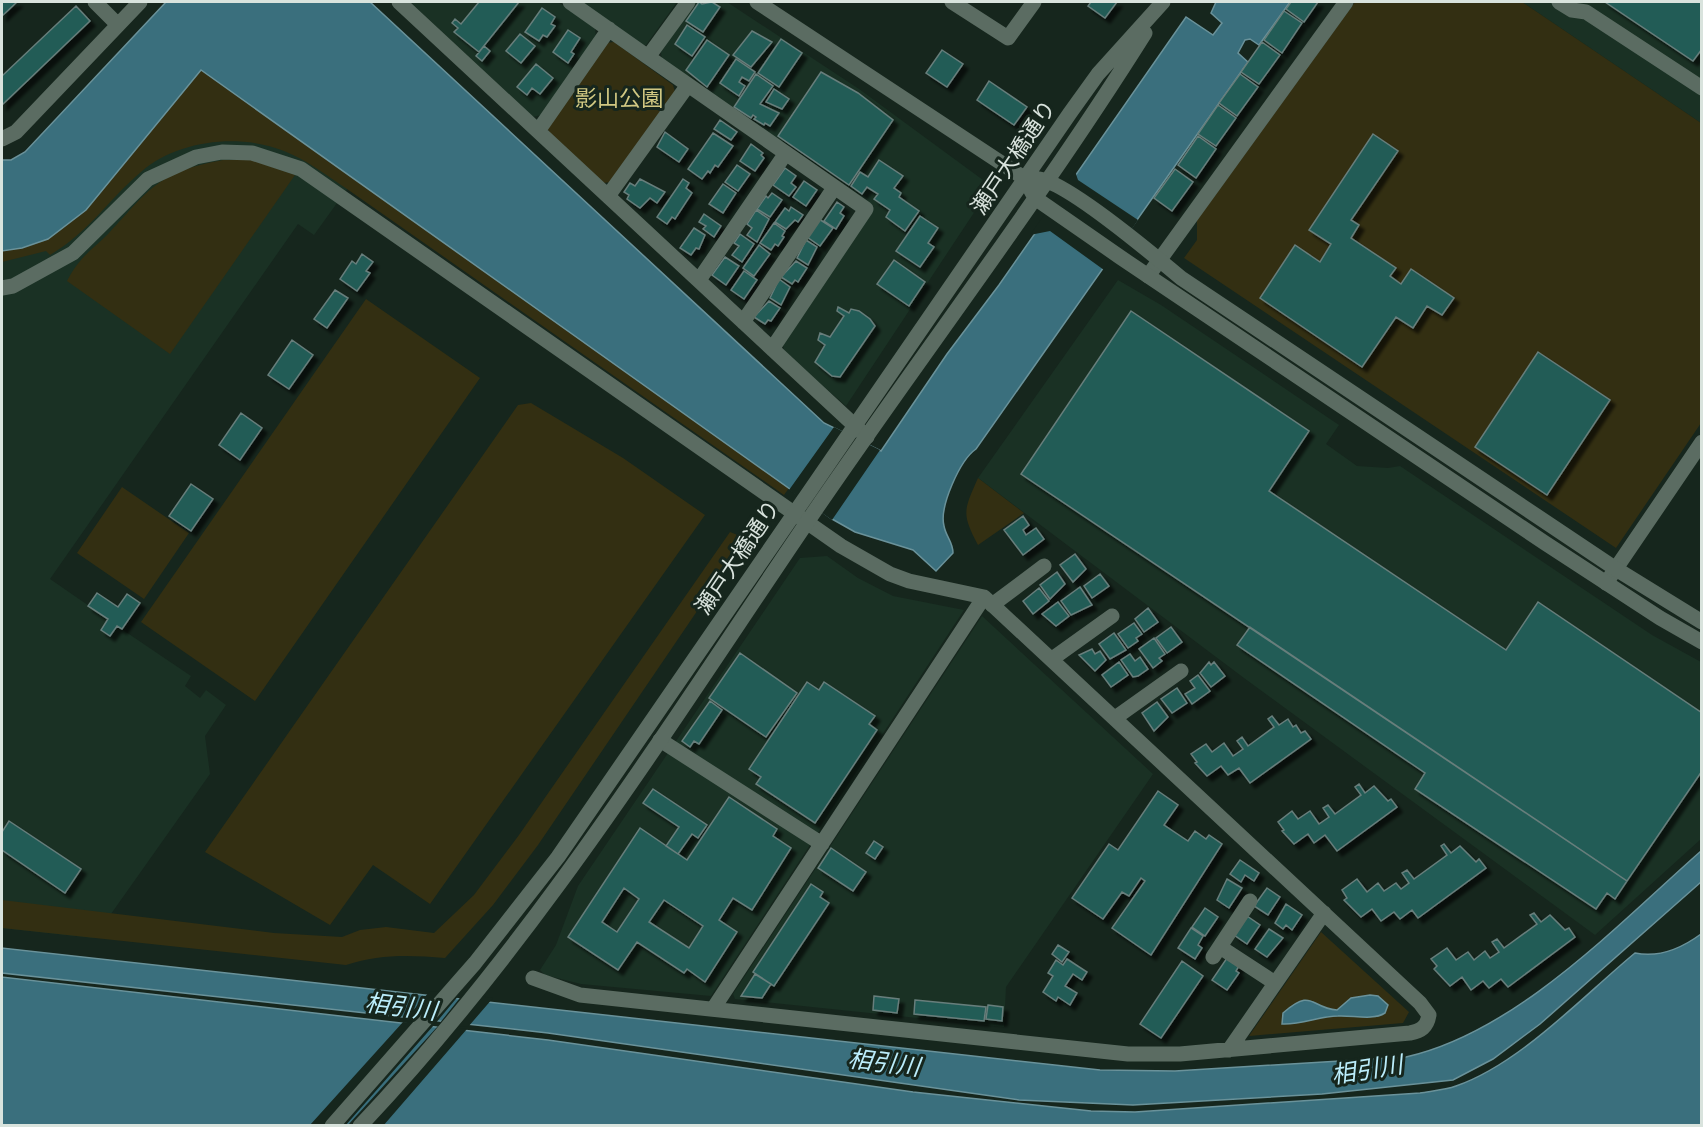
<svg xmlns="http://www.w3.org/2000/svg" width="1703" height="1127" viewBox="0 0 1703 1127" font-family="Commissioner,'Noto Sans JP',sans-serif">
	<defs>
		<filter id="shadow"><feDropShadow dx="5" dy="5" stdDeviation="1.5" flood-color="#0009"/></filter>
	</defs>
	<rect width="100%" height="100%" fill="#16261d"/>
	<path fill="#1a3124" d="M410,2H558L595,28L596,38L541,115L533,117Z
		M579,2H677L646,45L640,46Z
		M696,2H727L859,89L983,180L985,196L846,406L784,352L783,344L873,209L662,61L661,52Z
		M1522,2H1701V123Z
		M201,70L355,178L314,235L298,224L50,579L108,619L101,630L110,636L117,626L191,676L185,686L200,698L206,690L226,705L205,736L210,774L94,938L2,928V251L22,248L48,239L86,210Z
		M1118,280L1161,305L1339,425L1326,444L1357,466L1388,468L1400,466L1652,635L1701,662V839L1595,935L1244,678L978,478Z
		M827,556L858,578L893,596L964,610L711,996L581,984L545,975L540,970L556,945L578,886L800,558Z
		M982,616L1153,774L1006,987L1004,1027L735,999L733,994Z"/>
	<path fill="#332f12" d="M1355,2H1522L1701,123V423L1616,548L1184,258L1197,240V220Z
		M614,42L673,85L675,92L611,182L603,183L552,137L547,128L605,43Z
		M201,70L789,488L784,495L347,189C326,175 307,160 284,151C240,133 177,140 141,172C108,200 89,232 50,255L46,251L2,262V251L22,248L48,239L86,210Z
		M223,160H252L295,175L170,354L67,281C81,255 90,252 109,233C151,188 158,172 223,160Z
		M366,299L480,378L255,701L141,622Z
		M531,403L623,458L705,515L430,904L373,865L330,925L205,852L518,405Z
		M978,478L1024,513L978,545C961,513 964,510 978,478Z
		M122,487L189,533L144,599L77,553Z
		M730,532L740,536L742,545L538,845L493,905L445,958C410,955 379,954 346,965L2,928V900L274,933L342,937L360,930L386,927L434,933L474,895L519,835Z
		M1321,932L1409,1012L1403,1023L1249,1036Z"/>
	<path fill="#3a6f7d" stroke="#6a929a" stroke-width="1.5" d="M166,2H370L824,423L881,451L947,354L999,285L1186,17L1213,35L1222,23L1211,13L1216,2H1290L1259,45L1250,39L1245,40L1238,53L1248,62L976,449C960,460 939,507 944,526C946,537 953,542 953,553L936,571L913,550L855,532L832,519L201,70L86,210L48,239L22,248L2,251V160H11L25,152Z
		M1701,851V882L1540,1024L1493,1059L1453,1080L1322,1094L1133,1105L1019,1100L548,1033L2,973V948L1100,1070L1175,1071L1406,1057C1517,1032 1617,925 1701,851Z
		M1701,934V1125L2,1126V977L548,1040L913,1092L1091,1111L1135,1112L1420,1093C1431,1091 1445,1090 1456,1086C1520,1064 1583,996 1635,953C1659,958 1682,948 1701,934Z
		M1370,995L1378,996L1388,1005L1385,1013C1372,1021 1353,1015 1338,1016C1319,1016 1302,1025 1282,1024L1283,1013C1313,987 1310,1008 1337,1010L1351,998Z"/>
	<path fill="#16261d" d="M1075,171L1078,180L1138,220L1104,270L1050,231L1030,235Z
		M834,427L880,450L832,520L789,490Z
		M430,991L460,994L435,1024L404,1021Z
		M463,994L493,998L468,1027L439,1024Z
		M403,1022L434,1025L345,1126L310,1125Z
		M438,1026L467,1029L383,1126L348,1125Z"/>
	<path fill="#215c57" stroke="#677e7b" stroke-width="1.5" fill-rule="evenodd" filter="url(#shadow)" d="M2,2H17L2,16Z
		M479,2H519L479,52L454,32L458,28L452,23L455,19L461,24Z
		M699,2L702,4L712,2L720,7L703,32L686,21Z
		M1091,2H1117L1105,18L1088,6Z
		M1291,2H1318L1304,22L1286,9Z
		M1605,2H1702V49L1693,61Z
		M76,6L90,21L2,105V76Z
		M542,8L555,17L551,24L555,26L547,37L543,35L539,41L525,32Z
		M1284,11L1302,23L1282,53L1264,40Z
		M687,25L705,37L692,56L675,44Z
		M568,30L580,38L571,52L574,54L568,63L553,52Z
		M752,31L772,42L751,67L733,55Z
		M520,34L535,46L521,63L506,51Z
		M781,39L802,53L779,87L758,73Z
		M707,40L729,55L707,87L686,70Z
		M1262,42L1280,55L1259,84L1241,72Z
		M484,46L490,51L482,61L476,56Z
		M942,50L963,64L947,87L926,73Z
		M736,59L755,72L749,81L742,77L739,82L745,86L739,96L720,83Z
		M536,64L553,78L540,94L532,88L527,95L517,87Z
		M821,72L858,93L893,120L849,185L778,136Z
		M756,74L773,86L760,104L779,113L770,126L765,123L764,125L754,119L756,117L753,115L751,118L734,107Z
		M1240,74L1258,87L1237,116L1219,103Z
		M989,81L1027,107L1014,125L977,100Z
		M774,89L789,99L782,109L766,102Z
		M1218,105L1236,118L1216,146L1198,134Z
		M720,120L737,132L731,140L714,129Z
		M665,132L688,149L679,162L657,147Z
		M713,133L733,146L718,167L715,165L710,173L708,171L702,179L688,169Z
		M1373,134L1398,151L1351,220L1359,225L1351,238L1396,268L1390,276L1401,284L1411,269L1454,298L1442,315L1427,306L1413,328L1396,317L1362,367L1260,298L1295,245L1320,262L1331,244L1309,230Z
		M1198,136L1216,149L1196,178L1178,165Z
		M751,144L763,153L761,155L764,158L755,171L740,161Z
		M879,160L903,176L894,188L901,193L899,197L919,211L905,231L886,217L890,210L874,199L878,194L867,187L862,194L851,186L860,172L868,177Z
		M737,165L750,174L738,191L725,182Z
		M785,168L796,176L791,183L796,187L789,196L773,185Z
		M1175,169L1193,182L1172,211L1154,198Z
		M640,179L665,192L657,203L650,198L640,208L627,199L629,195L624,192L630,183L635,186Z
		M683,179L689,183L686,188L692,193L675,219L672,217L667,224L657,217Z
		M804,181L817,190L806,206L793,197Z
		M723,184L736,193L723,213L709,204Z
		M772,193L782,200L770,217L757,209L766,196L768,198Z
		M837,202L844,207L840,213L844,216L836,229L824,221Z
		M791,207L803,215L798,222L795,220L786,229L775,222L785,208L789,211Z
		M756,210L769,219L757,242L747,235L752,228L747,224Z
		M704,214L721,226L714,237L703,229L706,226L699,222Z
		M920,216L938,228L928,243L934,247L920,267L896,251Z
		M819,219L833,228L820,246L807,237Z
		M774,223L785,231L782,236L784,237L778,246L775,244L771,250L760,243Z
		M694,228L705,235L699,249L696,248L691,255L680,248Z
		M740,234L754,244L742,262L732,255L739,246L734,243Z
		M806,240L817,247L808,265L797,258Z
		M759,245L770,254L754,276L743,268Z
		M362,254L373,262L366,271L370,273L357,291L340,279L352,261L356,264Z
		M725,257L739,266L726,285L712,275Z
		M894,260L925,282L909,306L877,284Z
		M796,261L807,268L798,282L795,280L792,284L781,277Z
		M744,271L757,280L744,299L731,290Z
		M779,279L790,287L781,305L770,298Z
		M335,290L348,298L327,328L314,319Z
		M769,301L780,308L771,321L768,320L765,324L754,317Z
		M838,307L849,313L851,309L859,311L870,319L875,326L840,377L832,376L815,362L825,345L818,340L820,333L830,337L844,316L837,311Z
		M1131,311L1309,431L1269,491L1506,650L1538,602L1702,713V771L1627,881L1021,474Z
		M292,340L313,355L289,389L268,375Z
		M1538,352L1610,400L1547,495L1475,447Z
		M241,413L262,428L240,460L219,445Z
		M191,484L213,499L191,531L169,516Z
		M1023,516L1029,525L1023,530L1026,535L1036,528L1044,539L1023,555L1004,530Z
		M1075,554L1086,569L1073,582L1060,565Z
		M1057,572L1065,584L1050,599L1040,585Z
		M1100,574L1109,586L1092,598L1084,586Z
		M1080,587L1092,605L1071,615L1061,601Z
		M1039,588L1049,601L1033,614L1023,601Z
		M97,593L118,607L127,594L140,603L122,629L117,626L110,636L101,630L108,619L88,606Z
		M1058,602L1069,616L1056,626L1042,614Z
		M1148,608L1158,622L1144,632L1135,619Z
		M1134,623L1142,634L1136,638L1138,641L1128,648L1118,634Z
		M1171,627L1182,642L1167,653L1156,638Z
		M1250,627L1627,881L1615,899L1607,893L1596,909L1415,789L1425,773L1237,645Z
		M1114,633L1126,650L1110,659L1099,644Z
		M1154,638L1165,654L1159,658L1162,661L1153,668L1139,649Z
		M1092,649L1095,654L1100,651L1106,660L1095,671L1079,655Z
		M740,653L797,693L766,737L709,698Z
		M1130,654L1135,661L1140,657L1148,669L1138,676L1133,677L1121,660Z
		M1119,662L1128,675L1111,687L1102,675Z
		M1209,662L1211,665L1214,662L1225,676L1211,687L1200,673Z
		M1198,675L1210,691L1192,704L1185,694L1195,688L1190,681Z
		M807,682L819,690L824,682L875,716L869,724L877,730L815,823L756,784L761,777L749,769Z
		M1177,688L1187,703L1172,713L1161,699Z
		M710,701L722,710L699,744L694,741L690,747L682,741Z
		M1157,702L1168,717L1154,731L1142,713Z
		M1272,716L1279,725L1288,719L1293,727L1296,725L1301,733L1305,731L1311,739L1250,783L1239,768L1228,775L1221,766L1207,776L1195,763L1197,762L1191,754L1206,744L1212,752L1224,743L1233,756L1243,749L1237,741L1242,737L1248,746L1274,727L1268,719Z
		M1359,784L1365,793L1374,786L1388,801L1391,799L1397,807L1337,851L1325,835L1314,843L1308,834L1294,844L1282,831L1284,830L1278,822L1292,811L1298,819L1310,811L1319,824L1329,817L1323,808L1328,805L1335,814L1361,795L1355,787Z
		M653,789L707,825L698,838L692,834L678,854L666,846L679,827L643,803Z
		M1158,791L1178,805L1164,825L1188,841L1195,831L1206,839L1209,835L1222,844L1151,955L1112,928L1145,881L1141,878L1129,896L1122,892L1103,919L1072,898L1109,844L1118,850Z
		M729,797L777,829L773,836L791,848L752,910L733,898L719,920L737,932L705,982L687,969L684,973L637,942L618,970L568,937L640,828L687,860ZM624,888L639,899L617,932L602,922ZM664,900L703,926L689,948L649,922Z
		M9,821L81,869L65,893L2,850V832Z
		M874,841L883,847L875,859L866,853Z
		M1444,844L1451,853L1460,846L1476,862L1479,859L1486,868L1418,918L1412,910L1400,919L1394,912L1381,921L1372,909L1361,917L1344,900L1347,898L1342,890L1357,879L1367,892L1378,883L1384,891L1396,883L1401,889L1409,883L1402,873L1407,870L1414,879L1447,855L1441,846Z
		M831,848L866,872L853,891L818,868Z
		M1240,860L1259,873L1254,881L1245,875L1241,882L1230,874Z
		M1227,879L1242,888L1229,908L1217,900Z
		M811,884L823,892L820,897L829,903L774,986L753,972Z
		M1267,888L1280,897L1268,915L1254,906Z
		M1286,904L1302,915L1292,930L1286,925L1283,929L1275,923Z
		M1205,908L1218,917L1205,936L1192,927Z
		M1534,913L1541,922L1550,915L1565,930L1569,928L1575,937L1508,987L1501,979L1489,988L1483,981L1471,990L1462,977L1450,986L1434,969L1437,966L1431,959L1447,948L1456,960L1468,952L1474,960L1485,951L1490,958L1499,952L1492,942L1497,939L1504,948L1537,924L1530,915Z
		M1247,916L1260,925L1247,944L1234,935Z
		M1191,928L1203,936L1198,945L1202,948L1195,959L1178,948Z
		M1269,929L1283,938L1267,957L1255,949Z
		M1058,945L1069,952L1062,962L1052,954Z
		M1227,958L1239,966L1236,971L1239,973L1227,990L1212,980Z
		M1067,959L1087,972L1082,980L1073,974L1065,986L1077,993L1070,1005L1058,997L1056,1001L1043,992L1053,976L1048,973L1056,960L1063,965Z
		M1182,961L1203,976L1161,1038L1140,1024Z
		M755,974L771,984L762,998L741,996Z
		M874,996L899,999L897,1013L873,1010Z
		M915,1000L986,1007L984,1021L914,1014Z
		M988,1005L1003,1007L1002,1021L986,1019Z"/>
	<g fill="none" stroke-linecap="round" stroke-linejoin="round">
		<path stroke="#5b6c62" stroke-width="15" d="M95,2L118,25
			M399,2L867,437
			M570,2L648,57L688,2
			M952,2L1008,38L1034,2
			M1559,2L1572,10L1586,12L1702,88
			M648,57L866,209L772,349
			M538,131L609,29
			M2,139L16,132L140,2
			M608,196L688,85
			M1148,276L1346,2
			M699,280L786,153
			M2,288L13,286L73,253L148,179L196,157L222,152L252,153L301,169L841,546L890,574L909,581L984,597L1420,1003L1429,1015C1427,1027 1421,1031 1410,1033L1180,1054H1128L580,995L533,978
			M743,322L834,188
			M1606,583L1702,442
			M992,605L1044,566
			M1052,659L1112,616
			M1115,718L1181,671
			M660,740L822,844
			M1220,947L1275,983
			M1213,957L1250,901
			M713,1009L984,597
			M1229,1050L1324,913"/>
		<path stroke="#5b6c62" stroke-width="15" d="M757,2L1024,178L1035,198L1120,257L1545,543L1660,618L1702,642
			M1039,179C1067,182 1156,257 1181,278L1616,569L1702,622
			M332,1126L475,963L558,857L1070,113L1098,74L1163,2
			M360,1126C536,940 671,722 814,512C924,351 1042,197 1145,33"/>
	</g>
	<g text-anchor="middle" stroke-width="6" stroke-linejoin="round" paint-order="stroke">
		<g font-size="22" fill="#d1c882" stroke="#16261d">
			<text x="619" y="106">影山公園</text>
		</g>
		<g font-size="22" fill="#d9e3dd" stroke="#16261d">
			<text transform="translate(1013 157) rotate(-56)" y="8">瀬戸大橋通り</text>
			<text transform="translate(737 557) rotate(-56)" y="8">瀬戸大橋通り</text>
		</g>
		<g font-size="24" font-style="italic" fill="#bbedfb" stroke="#16261d">
			<text transform="translate(401 1007) rotate(7)" y="8">相引川</text>
			<text transform="translate(884 1063) rotate(7)" y="8">相引川</text>
			<text transform="translate(1367 1070) rotate(-9)" y="8">相引川</text>
		</g>
	</g>
	<rect width="1703" height="1127" fill="none" stroke="#d9e3dd" stroke-width="6"/>
</svg>
